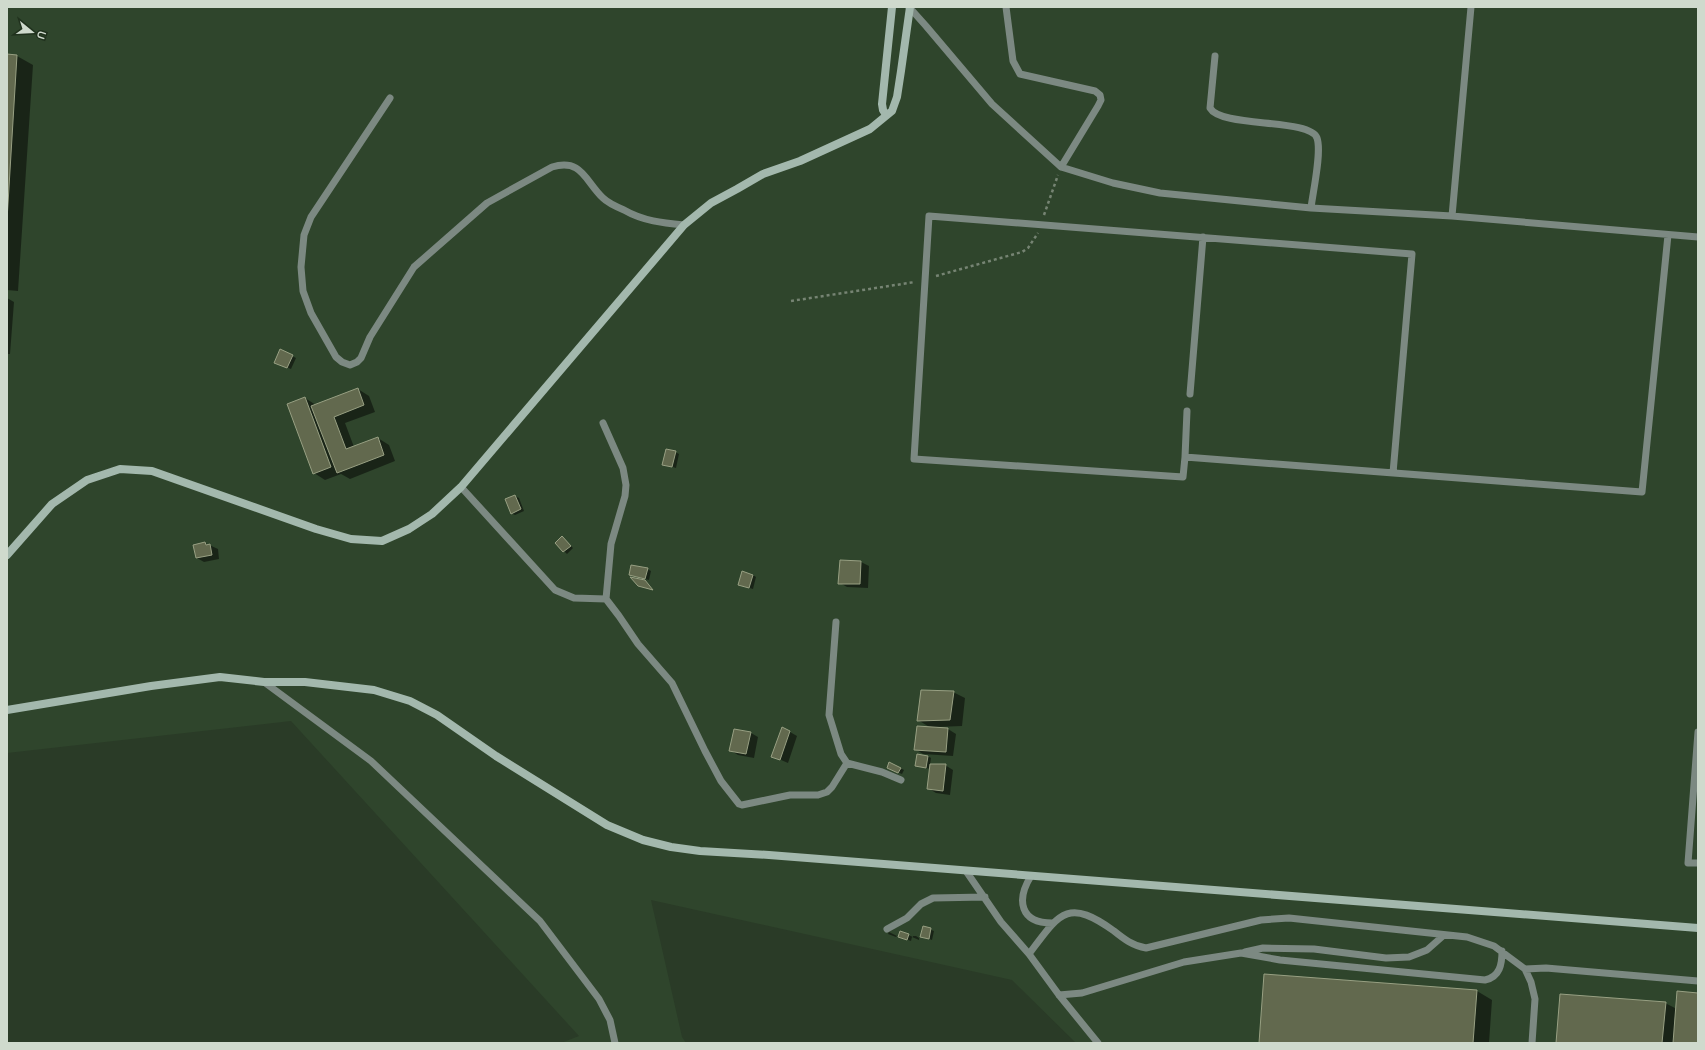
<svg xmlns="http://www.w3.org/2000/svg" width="1705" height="1050" viewBox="0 0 1705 1050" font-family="'Nunito Sans',sans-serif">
	<rect width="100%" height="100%" fill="#2a3b27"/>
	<path fill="#2f452c" d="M7,7H1698V1043H1076L1012,980L651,900L682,1037L686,1043H561L579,1036L291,721L7,753Z"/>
	<path fill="#0007" d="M7,55L17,56L33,65L18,291L7,290Z
		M7,298L14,302L10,354H7Z
		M292,356L296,358L291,369L279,364Z
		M358,389L369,396L375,412L345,423L354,447L378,438L389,445L395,461L350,479L341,474L325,480L314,473L305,398L316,405Z
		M675,452L679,454L676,468L663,464Z
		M515,496L519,498L524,511L515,515L511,513Z
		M562,537L573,548L567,554L556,543Z
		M205,543L218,549L219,559L204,562L197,558Z
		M840,561L861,562L869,566L868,588L847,587L840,583Z
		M647,569L651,571L649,580L630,575Z
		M753,575L756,577L753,589L743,586Z
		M953,692L965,698L962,726L937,727V728L948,729L956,734L953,756L923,754L915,749L931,728L918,720Z
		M790,732L797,736L788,763L772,756Z
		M751,733L758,737L754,758L738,755L730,750Z
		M928,756L931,758L930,765H945L953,770L950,795L936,793L928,788L931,769L916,766Z
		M900,768L904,770L902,774L892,770Z
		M923,927L934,931L932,940L922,936Z
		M889,932L897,936L896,937L888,934Z
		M908,935L913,937V936H916L919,938V940L912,937L911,941L900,937Z
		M1477,991L1492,1000L1489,1043H1260Z
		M1698,994V1043H1557L1665,1003L1677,1009Z"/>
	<path fill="#62694e" stroke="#98a083" d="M7,54L17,55L7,220Z
		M280,349L293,355L287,368L274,363Z
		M358,388L364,405L334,417L346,449L378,437L384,455L337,473L311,406Z
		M305,397L331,467L313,474L287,404Z
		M666,449L676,451L672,467L662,465Z
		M515,495L521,509L511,514L505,499Z
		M562,536L571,546L563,552L555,543Z
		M205,542L206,545L210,544L212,555L196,558L193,545Z
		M840,560L861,561L860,584H838Z
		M631,565L648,568L645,579L629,575Z
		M742,571L753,575L749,588L738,585Z
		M630,577L645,580L653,590L638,586Z
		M921,690L954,691L950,720L917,721Z
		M917,726L948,728L946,752L914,750Z
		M782,727L790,731L780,760L771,757Z
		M734,729L751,732L746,754L729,751Z
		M917,754L928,756L926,768L915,766Z
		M889,762L901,768L898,773L887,768Z
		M930,764H946L943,791L927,789Z
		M923,926L931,928L929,939L920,937Z
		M900,931L909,934L907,940L898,937Z
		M1264,974L1477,990L1473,1043H1259Z
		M1677,991L1698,993V1043H1673Z
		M1560,994L1666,1002L1662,1043H1556Z"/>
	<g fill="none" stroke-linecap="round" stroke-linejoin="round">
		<path stroke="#768473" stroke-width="2.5" stroke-dasharray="3 3" stroke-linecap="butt" d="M1044,215L1058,175
			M936,276L1022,252L1028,248L1038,233
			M791,301L915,282"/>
		<path stroke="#7c8982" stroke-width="7" d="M909,7L926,26L992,104L1061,167L1113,183L1160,193L1311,208L1452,216L1698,237
			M1006,7L1013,61L1020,74L1095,91L1100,95L1101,100L1098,106L1061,167
			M1215,56L1210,108C1221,128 1310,118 1317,138C1322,152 1313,191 1311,208
			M390,98L311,217L304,235L301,267L303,291L311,313L336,357L342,362L350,365L357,362L361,358L370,337L414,267L487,203L552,167C582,158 585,181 603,198C608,203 617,207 624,210C643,221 663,223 684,225
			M1452,216L1471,7
			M1190,394L1203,237
			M1187,411L1185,457L1642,492L1668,235
			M603,423L623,468L626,485L625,496L611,544L606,599
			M1185,457L1183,477L914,459L929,216L1412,254L1393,473
			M461,487L555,590L574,598L606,599L619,616L638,644L672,683L705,751L721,781L739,804L742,805L790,795H818L827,792L832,787L847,763L882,772L901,780
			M836,622L829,715L841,754L847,763
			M264,682L371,761L540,921L599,999L610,1020L615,1043
			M1698,732L1688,863H1698
			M966,871L1001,922L1029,954L1059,995L1098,1043
			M1031,876C1016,900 1020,923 1052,923
			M887,929L907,918L921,904L933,898L985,897
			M1245,952L1263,948L1314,949L1386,958L1409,957L1427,950L1444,935
			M1029,954C1059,914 1067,897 1114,931C1124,939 1133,946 1146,948L1261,920L1289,918L1467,937L1494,946L1525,969L1531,982L1535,999L1532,1043
			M1525,969L1546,968L1698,981
			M1059,995L1082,993L1184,962L1241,953L1280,960L1485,980C1500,977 1502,964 1502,951"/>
		<path stroke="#a3b8ad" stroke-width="8" d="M886,115L883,110L882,104L892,7
			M7,555L52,504L87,480L120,469L152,471L316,529L351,539L382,541L409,529L432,514L461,487L684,225L711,203L737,189L763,174L800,161L870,129L892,111L897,97L901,71L910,7
			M7,710L151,686L220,677L264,682H305L374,690L410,701L437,715L496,756L607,825L643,840L671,847L700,851L769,855L1698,928"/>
	</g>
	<rect width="1705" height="1050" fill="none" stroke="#cfdacd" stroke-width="16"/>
	<g transform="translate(32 32) rotate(108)" stroke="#20311d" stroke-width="3" paint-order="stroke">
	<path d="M0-3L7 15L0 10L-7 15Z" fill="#cfdacd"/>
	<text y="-6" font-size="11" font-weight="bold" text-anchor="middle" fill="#cfdacd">U</text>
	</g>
</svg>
